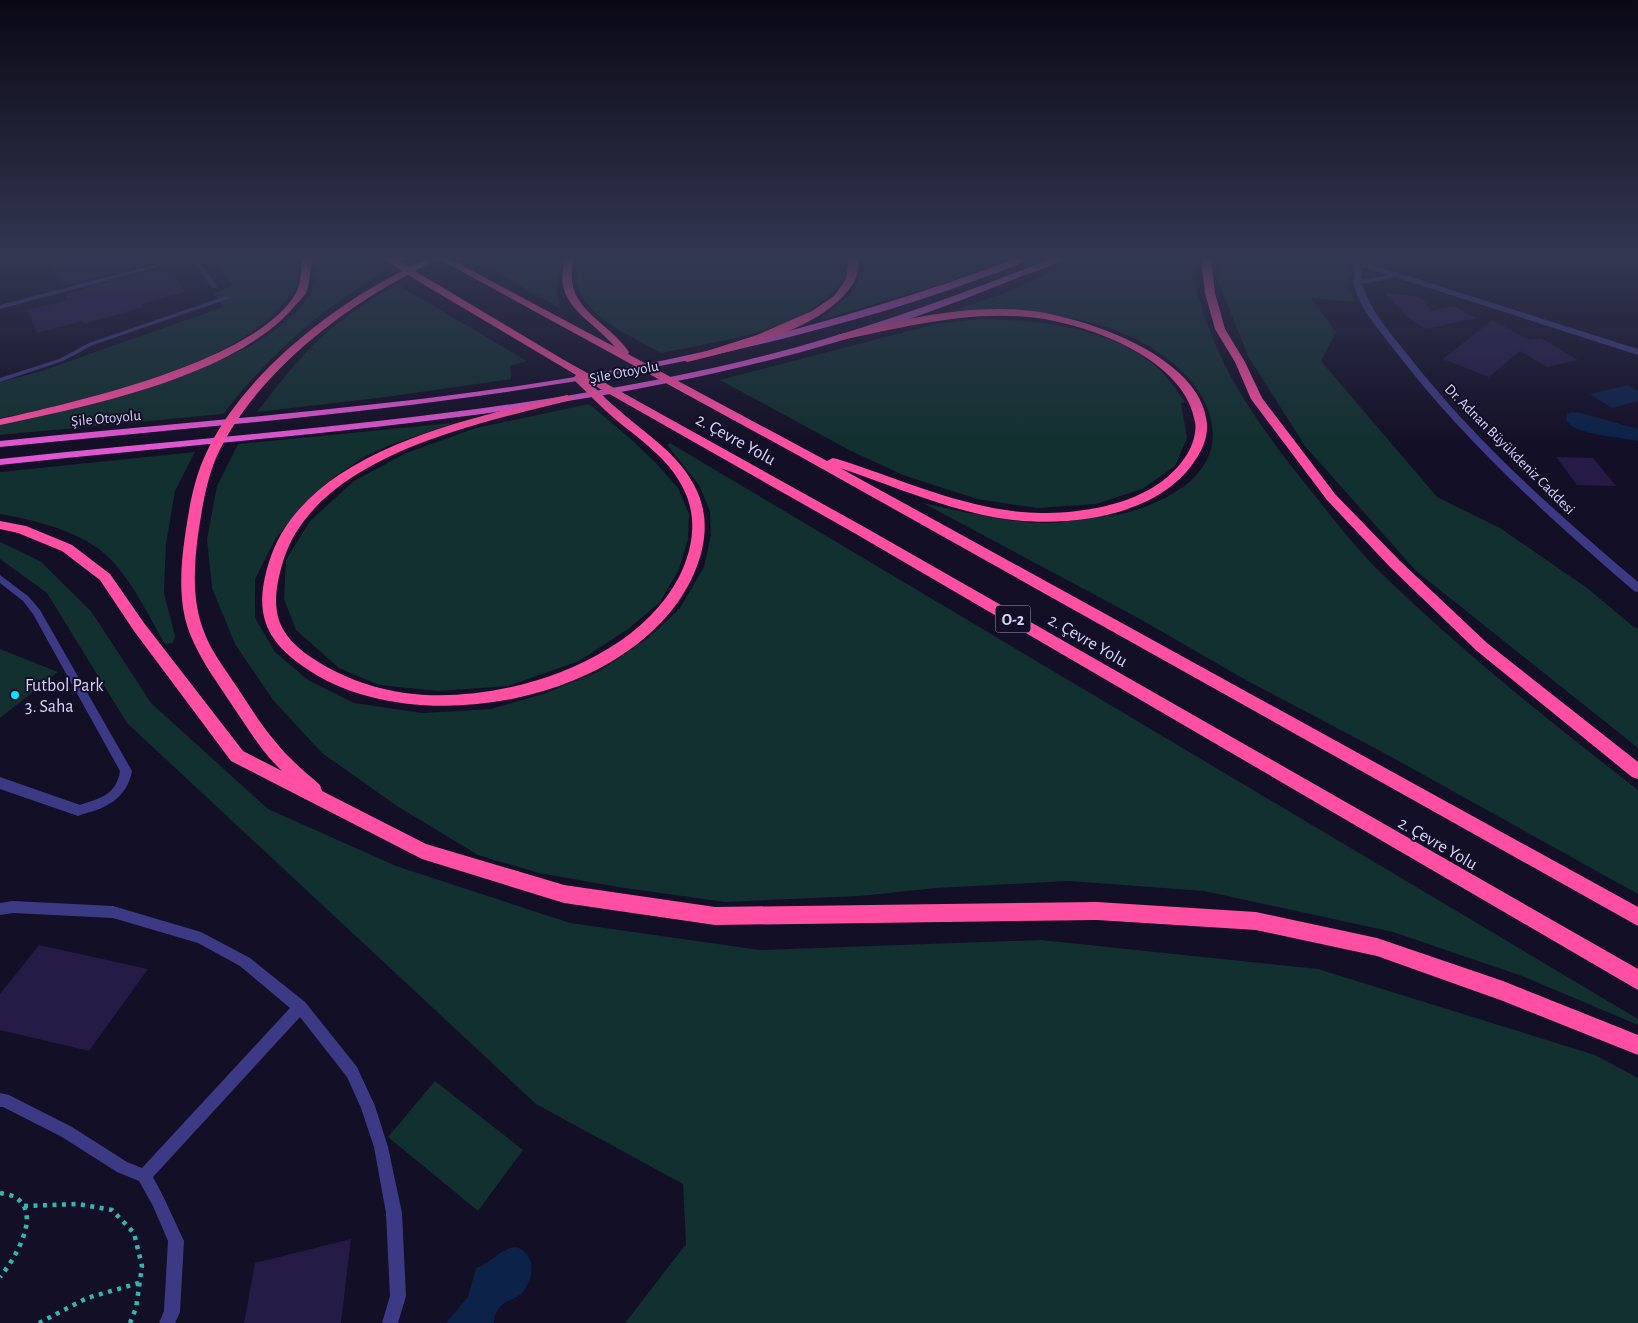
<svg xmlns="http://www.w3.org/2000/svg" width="1638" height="1323" viewBox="0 0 1638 1323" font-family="'Alegreya Sans',sans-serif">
	<rect width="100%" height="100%" fill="#130f26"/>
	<path fill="#12302f" d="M214,259H297C297,267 299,279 297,286C295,291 289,297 285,301C236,367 79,403 0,418V382L39,372L223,307L214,294L233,285Z
		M317,259H361L384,273C320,308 268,357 223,414L0,435V424C69,410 330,357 317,259Z
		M472,259H563C555,277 556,289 560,308Z
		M580,259H847C854,291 799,319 774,327C740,339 696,346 661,353C628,334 560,307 580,259Z
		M861,259H1005L945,283L820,320L853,292L864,269Z
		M1079,259H1194C1192,286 1204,315 1213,339C1235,392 1268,437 1304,482C1328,512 1352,544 1379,571C1460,650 1549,721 1638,790V894L1386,754L1244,679L1140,619L923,503C966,512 1010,524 1054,523C1065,523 1076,520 1087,518C1101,516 1116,516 1129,512C1184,496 1236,460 1202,397C1186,369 1156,348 1127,335C1072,312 1012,308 952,311L1008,292Z
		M1220,259L1351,260L1348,288L1356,302L1311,298L1336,332L1321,361L1437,497L1500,528L1587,588L1635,628H1638V748L1416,571L1305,446L1248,356L1218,280Z
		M398,285L527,361L510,366L511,379L386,397L257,412C286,374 318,334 359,308C371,299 385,292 398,285Z
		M981,319C1037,320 1108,327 1153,364C1166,375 1175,388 1185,402L1181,403L1187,438L1175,466L1142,489L1096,504L1037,508L977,499L903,475L851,451L720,380L936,324Z
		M589,404L632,440L657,464L678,488L689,514L688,539L679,569L660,602L628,629L579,661L508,686L438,691L379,685L339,668L296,630L284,599L286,560L310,521L354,481L406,453L476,428Z
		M454,423L390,445L364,457L337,475L308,500L276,538L255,579V618L275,652L308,680L354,703L422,713L491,709L546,693L598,672L647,639L680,608L704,567L711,535L710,511L699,485L667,445L670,443L1638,1019V1025L1522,976L1393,932L1204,891L1069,881L936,888L860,896L725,902L618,887L539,873L478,855L397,806L322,753L273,700L235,644L212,588L207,539L217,486L238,444Z
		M195,452L175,491L166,544L164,593L175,636L173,643L165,644C149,616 135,587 114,563C87,532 38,521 0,514V472Z
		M0,542L40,561L91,611L151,703L268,809L396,866L570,923L760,950L1041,940L1318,969L1595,1055L1638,1078V1323H625L686,1244L683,1184L536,1104L127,723L47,593L0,559Z
		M0,649L58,672L0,718Z
		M435,1081L523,1150L478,1211L388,1137Z"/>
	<path fill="#0c2248" d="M1628,385L1638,391V401L1612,408L1590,394Z
		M1572,412L1581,413L1638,429V441C1622,437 1571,435 1566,419L1567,414Z
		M515,1247C537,1252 535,1280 521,1294C515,1299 507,1300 501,1306C496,1311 494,1316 494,1323H446L468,1297L476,1268C491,1264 499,1249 515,1247Z"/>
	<path fill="#241b47" d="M47,259H165V260L61,287Z
		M169,266L185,292L142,304L144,307L83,324L82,321L37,333L28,310L68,300L65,294Z
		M1385,293L1415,296L1423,300L1431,311L1454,306L1476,318L1426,329L1408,318Z
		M1492,320L1530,340L1541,338L1578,360L1547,367L1520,351L1489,377L1443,359Z
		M1556,457L1593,458L1616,486L1577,485Z
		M39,945L148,969L89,1051L0,1030V994Z
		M351,1239L341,1323H244L255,1263Z"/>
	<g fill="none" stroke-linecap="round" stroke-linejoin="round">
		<path stroke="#2fb8b0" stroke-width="4.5" stroke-dasharray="4 5.5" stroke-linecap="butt" d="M0,1193C5,1194 11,1195 15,1197C43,1214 14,1260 0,1277
			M24,1206L78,1204L112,1210L134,1233L142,1266L136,1308L130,1323
			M39,1323L87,1298L139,1283"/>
		<path fill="#3d3a85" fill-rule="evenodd" d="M176,259H187L0,309V305Z
			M192,259H198L217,287L216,288H212Z
			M226,296L229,298L228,299L93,345L63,361L0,382V378L59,359L89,343Z
			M0,575L29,597L40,610L132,771C127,799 104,810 78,815L74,813L72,810L74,807C95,799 116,798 120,771L33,614L23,601L0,583Z
			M13,901L113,906L201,932L250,958L305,1002L357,1067L375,1106L388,1147L402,1213L406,1296L398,1323H382L390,1296L386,1213L374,1147L361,1108L347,1077L300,1017L153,1177L163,1196L184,1241L180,1312L175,1323H159L164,1311L168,1241L153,1206L139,1181L117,1172L62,1137L3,1107H0V1093L9,1095L72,1127L127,1162L142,1168L290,1008L240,966L198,943L113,918L13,913L0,915V903Z"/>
		<path fill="#3d3a85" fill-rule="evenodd" d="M0,259H10L0,263Z
			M0,777L83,806L85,810L83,814L78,816L0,789Z"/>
		<path fill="#3d3a85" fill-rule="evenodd" d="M1361,259H1372L1366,263L1638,349V355L1395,277L1362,284C1371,311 1390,333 1407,354C1474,440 1555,512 1638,582V592L1634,591C1548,517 1465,442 1396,352C1381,332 1360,310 1354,285C1353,278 1354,270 1355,263ZM1362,267L1389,275L1362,280Z"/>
		<path fill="#e055d1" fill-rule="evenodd" d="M1015,259H1028C1014,268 995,273 979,279C936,295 893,309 849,321C572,400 285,418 0,447V441C217,418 436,406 651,363C775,338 896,303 1015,259Z
			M1050,259H1062C1049,268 1032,272 1017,278C983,292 949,305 915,317C621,419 306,431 0,465V459C248,432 499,419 743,361C848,336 949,299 1050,259Z"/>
		<path fill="#ff4fa3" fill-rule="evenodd" d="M302,259H312C310,269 310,284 306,293C303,298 297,303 293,308C233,377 88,406 0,425V419C75,402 256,362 296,293C301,284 301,269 302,259Z
			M384,259H395L409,267L425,259H437L415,271L564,360L866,528L1638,969V990L856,534L590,383C600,393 610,403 620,411C647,435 677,453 694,485C711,516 706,549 691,580C631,702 413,744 304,667C263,639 254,610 269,562C304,450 469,419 567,395L573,398L571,400C477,424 312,456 282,565C267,617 280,640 325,666C350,680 377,689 405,693C497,706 634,664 679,577C694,547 698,515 682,486C667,457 639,439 615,419C601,407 588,393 574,380L573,378L576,375L408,275C336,312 250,381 216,458C206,482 202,509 198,535C194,566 192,599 203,629C210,650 225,669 237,687C249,705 260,724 274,740C287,757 304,771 320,785L322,791L426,844L564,885L715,907L1097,902L1256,912L1377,938L1503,981L1638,1035V1055L1503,1001L1377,956L1256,930L1097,920L715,925L564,903L422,859L231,761L134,631L100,580L62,551L18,533L0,529V521L26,526L72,545L110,574L144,623L243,751L282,771C262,752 249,730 234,708C216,680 193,651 185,618C179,592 181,563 185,536C189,509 193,483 204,458C238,380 327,309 402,271Z
			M439,259H450L615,347C590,317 552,306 565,259H574C561,308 605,318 629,352L628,354L827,461L833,458L837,459C904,480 970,512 1041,513C1091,513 1156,502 1186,456C1192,447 1197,433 1195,422C1186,364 1104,331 1054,321C984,306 909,326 841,340L836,337L837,335C899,320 970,303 1033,311C1089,319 1201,357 1207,423C1208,436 1203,449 1196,459C1161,515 1074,527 1013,520C953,513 897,487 840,468L1638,907V926L803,458Z
			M849,259H859C857,266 858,276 854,282C825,330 739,349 687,362L682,359L757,335L812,311L834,296L846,279Z
			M1201,259H1211L1215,293L1225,329L1245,362L1262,398L1335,494L1400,561L1487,643L1638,762V779L1632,777L1477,651L1390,567L1327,500L1251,399L1235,362L1215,329L1205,293Z"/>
	</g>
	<linearGradient id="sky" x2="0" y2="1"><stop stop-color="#0a0815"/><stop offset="0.58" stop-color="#333752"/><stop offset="1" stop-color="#333752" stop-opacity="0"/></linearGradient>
	<rect width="1638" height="445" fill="url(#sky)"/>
	<circle fill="#00e5ff" stroke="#130f26" stroke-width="2" cx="15" cy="695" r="5"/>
	<g text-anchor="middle" stroke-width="4" stroke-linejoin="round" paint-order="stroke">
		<g font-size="15" fill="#d9d4ff" stroke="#130f26">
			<text transform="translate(624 372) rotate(-11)" y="5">Şile Otoyolu</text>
			<text transform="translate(106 418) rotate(-5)" y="5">Şile Otoyolu</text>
			<text transform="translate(1510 449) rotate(45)" y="5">Dr. Adnan Büyükdeniz Caddesi</text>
		</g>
		<rect fill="#130f26" stroke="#9e99be" stroke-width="1" x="995.5" y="605.5" width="35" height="27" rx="4"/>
		<g font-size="16" font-weight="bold" fill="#d9d4ff">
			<text x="1013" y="625">O-2</text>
		</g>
		<g font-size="18" fill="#d9d4ff" stroke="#130f26">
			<text transform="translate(736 439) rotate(29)" y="6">2. Çevre Yolu</text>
			<text transform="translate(1088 640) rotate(30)" y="6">2. Çevre Yolu</text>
			<text transform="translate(1438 843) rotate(30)" y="6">2. Çevre Yolu</text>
		</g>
		<g font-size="18" fill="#d9d4ff" stroke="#130f26" text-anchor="start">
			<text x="25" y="691">Futbol Park<tspan x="25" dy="21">3. Saha</tspan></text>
		</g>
	</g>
</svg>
